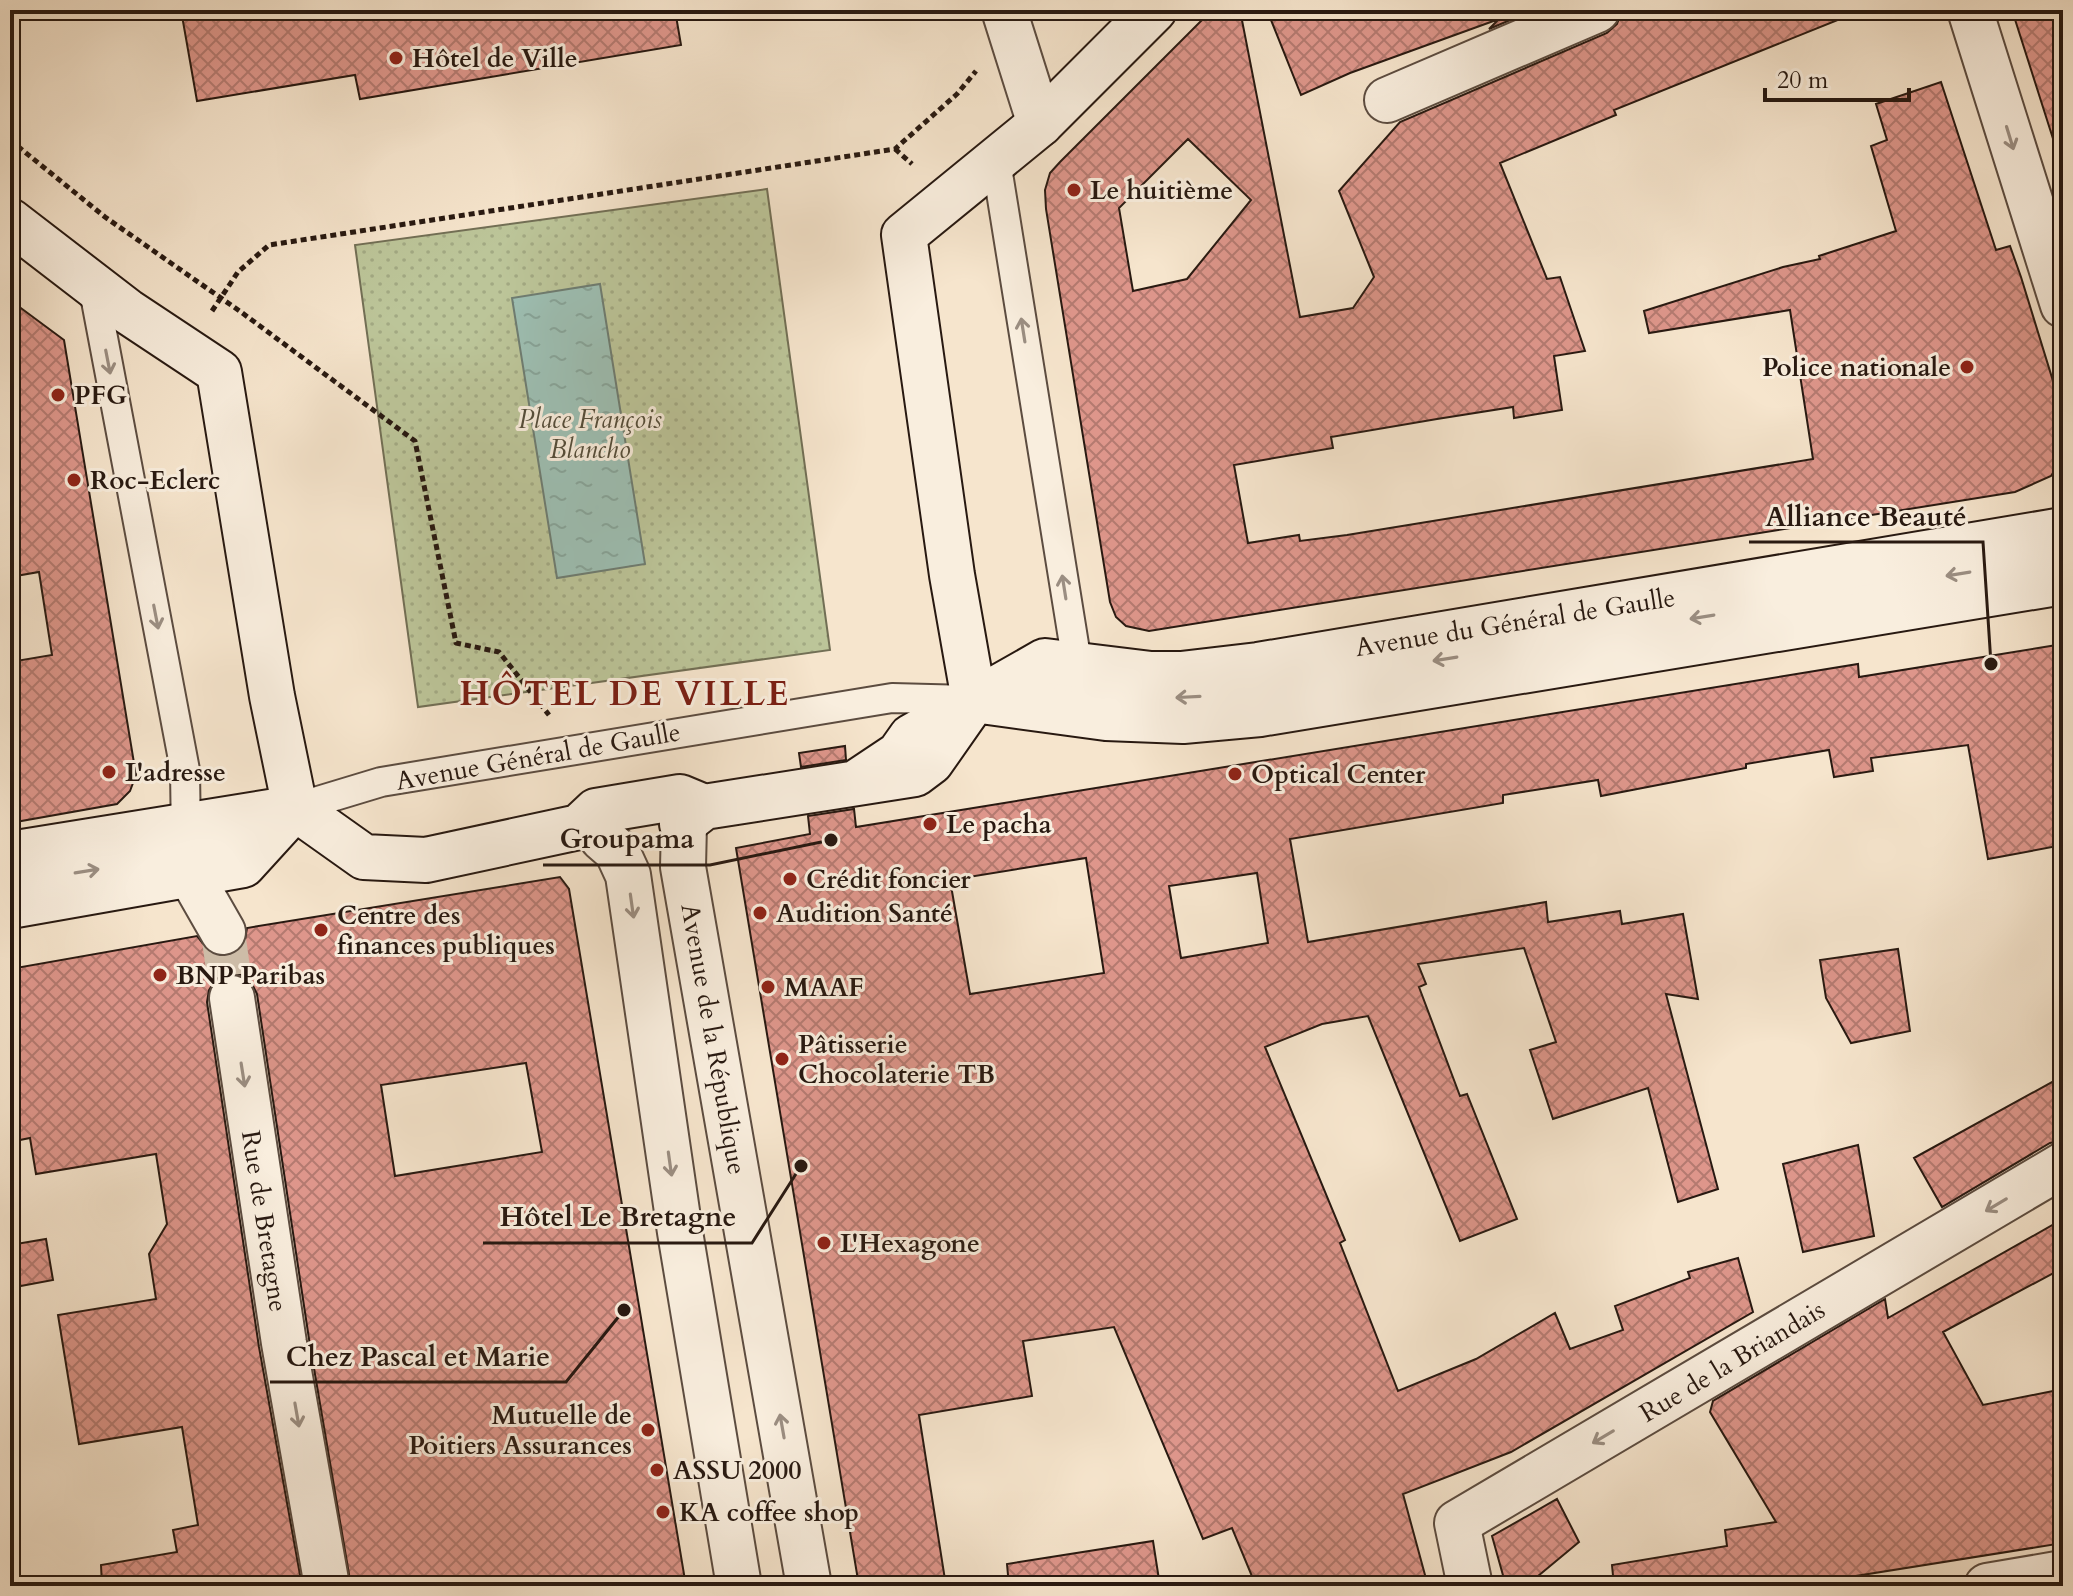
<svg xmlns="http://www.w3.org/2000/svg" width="2073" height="1596" viewBox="0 0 2073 1596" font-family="Cardo,serif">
	<defs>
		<pattern id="park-dots" width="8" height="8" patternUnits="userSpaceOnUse" patternTransform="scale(2)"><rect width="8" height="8" fill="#bcc599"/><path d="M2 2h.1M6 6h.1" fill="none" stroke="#a2a983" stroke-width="1.8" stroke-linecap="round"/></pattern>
		<pattern id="water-ripples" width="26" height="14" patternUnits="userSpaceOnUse" patternTransform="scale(2)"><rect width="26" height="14" fill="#9dbfb3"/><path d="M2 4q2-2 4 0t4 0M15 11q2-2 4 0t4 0" fill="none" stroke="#87a499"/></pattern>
		<pattern id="building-cross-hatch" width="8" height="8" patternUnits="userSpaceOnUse" patternTransform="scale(2)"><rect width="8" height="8" fill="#de968b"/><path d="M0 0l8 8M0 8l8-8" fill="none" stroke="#b47a70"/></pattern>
	</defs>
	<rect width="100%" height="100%" fill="#f6e5cd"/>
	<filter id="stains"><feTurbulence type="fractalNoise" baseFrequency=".0025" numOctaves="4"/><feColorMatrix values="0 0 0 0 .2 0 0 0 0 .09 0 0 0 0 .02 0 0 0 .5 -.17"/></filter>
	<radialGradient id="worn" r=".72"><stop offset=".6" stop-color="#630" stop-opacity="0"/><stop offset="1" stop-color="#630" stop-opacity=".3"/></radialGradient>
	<path fill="url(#park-dots)" stroke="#726f55" stroke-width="2" d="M767,189L830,650L418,707L355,245Z"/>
	<path fill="url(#water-ripples)" stroke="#6e7d72" stroke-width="2" d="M600,284L645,564L557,578L512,298Z"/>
	<path fill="url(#building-cross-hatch)" stroke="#281911" stroke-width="2" fill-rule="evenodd" d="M181,10H675L681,45L360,99L355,75L197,101Z
		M1212,10H1240L1300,317L1353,308L1374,277L1339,191L1400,122L1607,33L1617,24L1622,10L1860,11L1614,110L1616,115L1500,163L1547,279L1560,277L1585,351L1554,356L1562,410L1514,418L1513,407L1437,419L1331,437L1333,448L1234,465L1248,543L1299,535L1300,541L1347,535L1813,459L1790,310L1649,333L1644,311L1783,267L1820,259L1819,256L1896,231L1871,146L1887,140L1876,104L1941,82L1996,250L2010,246L2021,277L2061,407L2063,457L2051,476L2015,492L1149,631L1126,626L1116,617L1110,602L1046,209L1045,190L1050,173L1060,162ZM1188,139L1251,200L1187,279L1133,291L1119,208Z
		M1267,10H1534L1489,29L1499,19L1350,73L1301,95Z
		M2012,10H2063V144L2055,145Z
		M10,300L64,340L136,775L130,791L117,804L10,823V662L52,655L39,572L10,577Z
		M2063,644V845L1988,859L1968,745L1871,758L1873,771L1834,777L1829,750L1746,764V768L1601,796L1598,780L1503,795V803L1290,839L1308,942L1546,902L1548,922L1620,911L1622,924L1683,914L1698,999L1666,994L1718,1189L1678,1202L1648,1088L1553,1119L1530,1050L1556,1042L1524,948L1418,964L1426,984L1419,987L1460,1096L1467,1094L1517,1219L1460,1241L1368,1016L1322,1024L1265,1047L1345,1240L1340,1243L1398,1391L1476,1359L1555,1313L1570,1349L1623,1330L1615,1306L1690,1278L1688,1272L1738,1258L1753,1312L1511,1452L1403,1494L1428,1586H1256L1232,1528L1203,1539L1114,1327L1023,1341L1032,1396L919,1415L946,1586H859L736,848L810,834L808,816L854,809L856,827L1858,664L1859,677ZM1086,858L1104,973L970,994L950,880ZM1257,873L1268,943L1181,958L1169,886Z
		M845,746L846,760L801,767L799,753Z
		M560,877L569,889L686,1586H351L309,1339L257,994L251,982L242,975L229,973L216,979L209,990L207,1002L259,1347L302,1586H102L101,1565L177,1552L173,1530L198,1525L182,1427L79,1444L58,1315L156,1299L149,1254L167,1224L156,1154L36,1174L30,1138L10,1142V969L197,936L210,953L224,957L236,953L244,945L247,928ZM526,1063L542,1152L395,1176L381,1085Z
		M1898,949L1910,1031L1851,1043L1826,998L1820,960Z
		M2063,1076V1140L2050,1143L1942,1207L1914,1158Z
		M1858,1145L1874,1236L1803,1252L1783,1164Z
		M2063,1219V1268L1943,1332L1983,1405L2063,1389V1543L1793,1586H1614L1612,1565L1727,1546L1725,1530L1776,1522L1710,1412L1713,1401L1885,1299L1888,1318Z
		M46,1239L53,1280L10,1288V1245Z
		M1557,1499L1579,1542L1526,1586H1506L1492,1536Z
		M1153,1541L1160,1586H1009L1007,1564Z"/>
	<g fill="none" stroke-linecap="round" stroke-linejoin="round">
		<path stroke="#cdbca7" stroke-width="44" stroke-dasharray="44 22" stroke-linecap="butt" d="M223,932L232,998"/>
		<defs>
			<path id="lane" d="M996,161L1077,663
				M93,285L185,770L186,840
				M1046,690L1181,699L1254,692L2063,557
				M10,883L120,866L155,856L233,844L295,808L381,782L892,698L969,700"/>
			<path id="street" d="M1004,10L1040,124
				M1970,10L2063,305
				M1387,100L1597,10
				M684,824L683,867L809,1586
				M602,838L617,851L628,875L680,1232L739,1586
				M191,876L223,932
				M232,998L284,1343L327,1586
				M1470,1586L1457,1523L2063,1165
				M1987,1586L2063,1573"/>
			<path id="secondary" d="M10,221L127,311L219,372L272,696L295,808
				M974,700L1106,718L1183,721L1260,714L2063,582
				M974,700L952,575L904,235L1040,124L1154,10
				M857,782L899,754L911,737L1045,661L1151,674H1181L1258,665L2063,530
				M682,824L704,807L915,774L931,762L966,712
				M10,854L295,808L364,857L426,860L579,827L596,811L680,797L704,807
				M10,906L243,865L295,808"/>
		</defs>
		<use href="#lane" stroke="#5c4c40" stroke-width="32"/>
		<use href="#street" stroke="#5c4c40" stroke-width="48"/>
		<use href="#secondary" stroke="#281911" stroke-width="48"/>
		<path stroke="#281911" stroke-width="5" stroke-dasharray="6 4" stroke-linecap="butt" d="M10,140L105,217L241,312L415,441L456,643L499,652L549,715
			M895,149L912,164
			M212,311L238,272L269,245L895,149L957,94L976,71"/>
		<use href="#lane" stroke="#f9eede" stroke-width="28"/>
		<use href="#street" stroke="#f9eede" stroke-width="44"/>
		<use href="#secondary" stroke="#f9eede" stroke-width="44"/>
	</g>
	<defs><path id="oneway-shaft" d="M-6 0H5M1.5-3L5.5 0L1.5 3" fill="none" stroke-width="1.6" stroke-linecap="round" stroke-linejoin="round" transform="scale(2)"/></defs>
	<g stroke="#9b8e82">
		<use href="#oneway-shaft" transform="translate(2010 138) rotate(73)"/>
		<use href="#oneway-shaft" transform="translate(1023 330) rotate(-99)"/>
		<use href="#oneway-shaft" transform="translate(108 362) rotate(79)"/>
		<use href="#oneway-shaft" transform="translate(1958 574) rotate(171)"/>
		<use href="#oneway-shaft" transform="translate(1064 587) rotate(-99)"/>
		<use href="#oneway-shaft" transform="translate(156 617) rotate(79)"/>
		<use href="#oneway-shaft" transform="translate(1702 617) rotate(171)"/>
		<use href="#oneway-shaft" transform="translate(1445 659) rotate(171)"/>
		<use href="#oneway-shaft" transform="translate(1188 697) rotate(177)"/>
		<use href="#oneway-shaft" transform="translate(87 871) rotate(-9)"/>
		<use href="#oneway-shaft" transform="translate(632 906) rotate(82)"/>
		<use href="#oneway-shaft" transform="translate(243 1075) rotate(81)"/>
		<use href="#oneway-shaft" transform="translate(670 1164) rotate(82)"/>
		<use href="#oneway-shaft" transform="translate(1996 1205) rotate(149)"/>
		<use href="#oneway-shaft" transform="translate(297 1415) rotate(80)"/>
		<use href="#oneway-shaft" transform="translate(782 1426) rotate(-100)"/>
		<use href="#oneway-shaft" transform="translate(1603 1437) rotate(149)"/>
	</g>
	<g fill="#8f2418" stroke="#f9eede" stroke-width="3">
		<circle cx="396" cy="58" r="8"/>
		<circle cx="1074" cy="190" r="8"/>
		<circle cx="1967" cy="367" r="8"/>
		<circle cx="58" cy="395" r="8"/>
		<circle cx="74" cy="480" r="8"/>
		<circle cx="109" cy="772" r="8"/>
		<circle cx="1235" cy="774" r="8"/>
		<circle cx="930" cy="824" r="8"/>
		<circle cx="790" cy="879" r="8"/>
		<circle cx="760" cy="913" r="8"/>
		<circle cx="321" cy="930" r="8"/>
		<circle cx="160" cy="975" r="8"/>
		<circle cx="768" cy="987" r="8"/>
		<circle cx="782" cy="1059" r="8"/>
		<circle cx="824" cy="1243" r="8"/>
		<circle cx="648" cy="1430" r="8"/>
		<circle cx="657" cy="1470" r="8"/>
		<circle cx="663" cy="1512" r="8"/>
	</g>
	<g text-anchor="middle" stroke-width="6" stroke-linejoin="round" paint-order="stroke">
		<g font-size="26" font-weight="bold" fill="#281911" stroke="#f9eede" text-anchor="start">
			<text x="412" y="67">Hôtel de Ville</text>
			<text x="1090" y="199">Le huitième</text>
			<text x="1951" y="376" text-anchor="end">Police nationale</text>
			<text x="74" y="404">PFG</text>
			<text x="90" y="489">Roc-Eclerc</text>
			<text x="125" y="781">L'adresse</text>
			<text x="1251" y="783">Optical Center</text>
			<text x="946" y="833">Le pacha</text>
			<text x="806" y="888">Crédit foncier</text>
			<text x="776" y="922">Audition Santé</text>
			<text x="337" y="924">Centre des<tspan x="337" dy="30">finances publiques</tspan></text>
			<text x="176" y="984">BNP Paribas</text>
			<text x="784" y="996">MAAF</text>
			<text x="798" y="1053">Pâtisserie<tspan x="798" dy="30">Chocolaterie TB</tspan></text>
			<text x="840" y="1252">L'Hexagone</text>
			<text x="632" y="1424" text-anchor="end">Mutuelle de<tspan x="632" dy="30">Poitiers Assurances</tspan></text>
			<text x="673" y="1479">ASSU 2000</text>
			<text x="679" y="1521">KA coffee shop</text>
		</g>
		<g font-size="26" font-style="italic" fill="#544d3a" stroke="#f9eede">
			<text x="590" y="428">Place François<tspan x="590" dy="30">Blancho</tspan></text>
		</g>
		<g font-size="26" fill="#281911" stroke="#f9eede">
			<text transform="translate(1515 622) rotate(-9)" y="9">Avenue du Général de Gaulle</text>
			<text transform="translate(538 756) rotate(-10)" y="9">Avenue Général de Gaulle</text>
			<text transform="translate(714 1039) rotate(80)" y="9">Avenue de la République</text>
			<text transform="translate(265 1221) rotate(81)" y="9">Rue de Bretagne</text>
			<text transform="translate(1732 1361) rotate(-31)" y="9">Rue de la Briandais</text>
		</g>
		<g font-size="34" font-weight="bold" letter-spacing="2" fill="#7a1f14" stroke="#f9eede">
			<text x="625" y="705">HÔTEL DE VILLE</text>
		</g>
	</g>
	<path fill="none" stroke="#281911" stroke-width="3" d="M1991 664L1983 542H1749M831 840L710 865H543M801 1166L752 1243H483M624 1310L566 1382H270"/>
	<g fill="#281911" stroke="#f9eede" stroke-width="3">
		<circle cx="1991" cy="664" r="8"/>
		<circle cx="831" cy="840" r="8"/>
		<circle cx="801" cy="1166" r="8"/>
		<circle cx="624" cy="1310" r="8"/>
	</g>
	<g font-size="28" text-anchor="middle" font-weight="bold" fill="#281911" stroke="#f9eede" stroke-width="6" stroke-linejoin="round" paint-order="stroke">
		<text x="1866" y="526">Alliance Beauté</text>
		<text x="627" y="848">Groupama</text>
		<text x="618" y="1226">Hôtel Le Bretagne</text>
		<text x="418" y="1366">Chez Pascal et Marie</text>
	</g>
	<rect width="2073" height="1596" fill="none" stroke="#f6e5cd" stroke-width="40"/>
	<rect x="12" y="12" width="2049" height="1572" fill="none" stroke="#281911" stroke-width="4"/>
	<rect x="20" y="20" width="2033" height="1556" fill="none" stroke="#281911" stroke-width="2"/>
	<path d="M1765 88v12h144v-12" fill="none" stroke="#281911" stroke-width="4"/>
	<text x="1777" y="88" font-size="24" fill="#281911" stroke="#f9eede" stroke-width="6" paint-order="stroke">20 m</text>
	<rect width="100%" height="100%" filter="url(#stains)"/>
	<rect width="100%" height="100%" fill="url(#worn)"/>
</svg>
